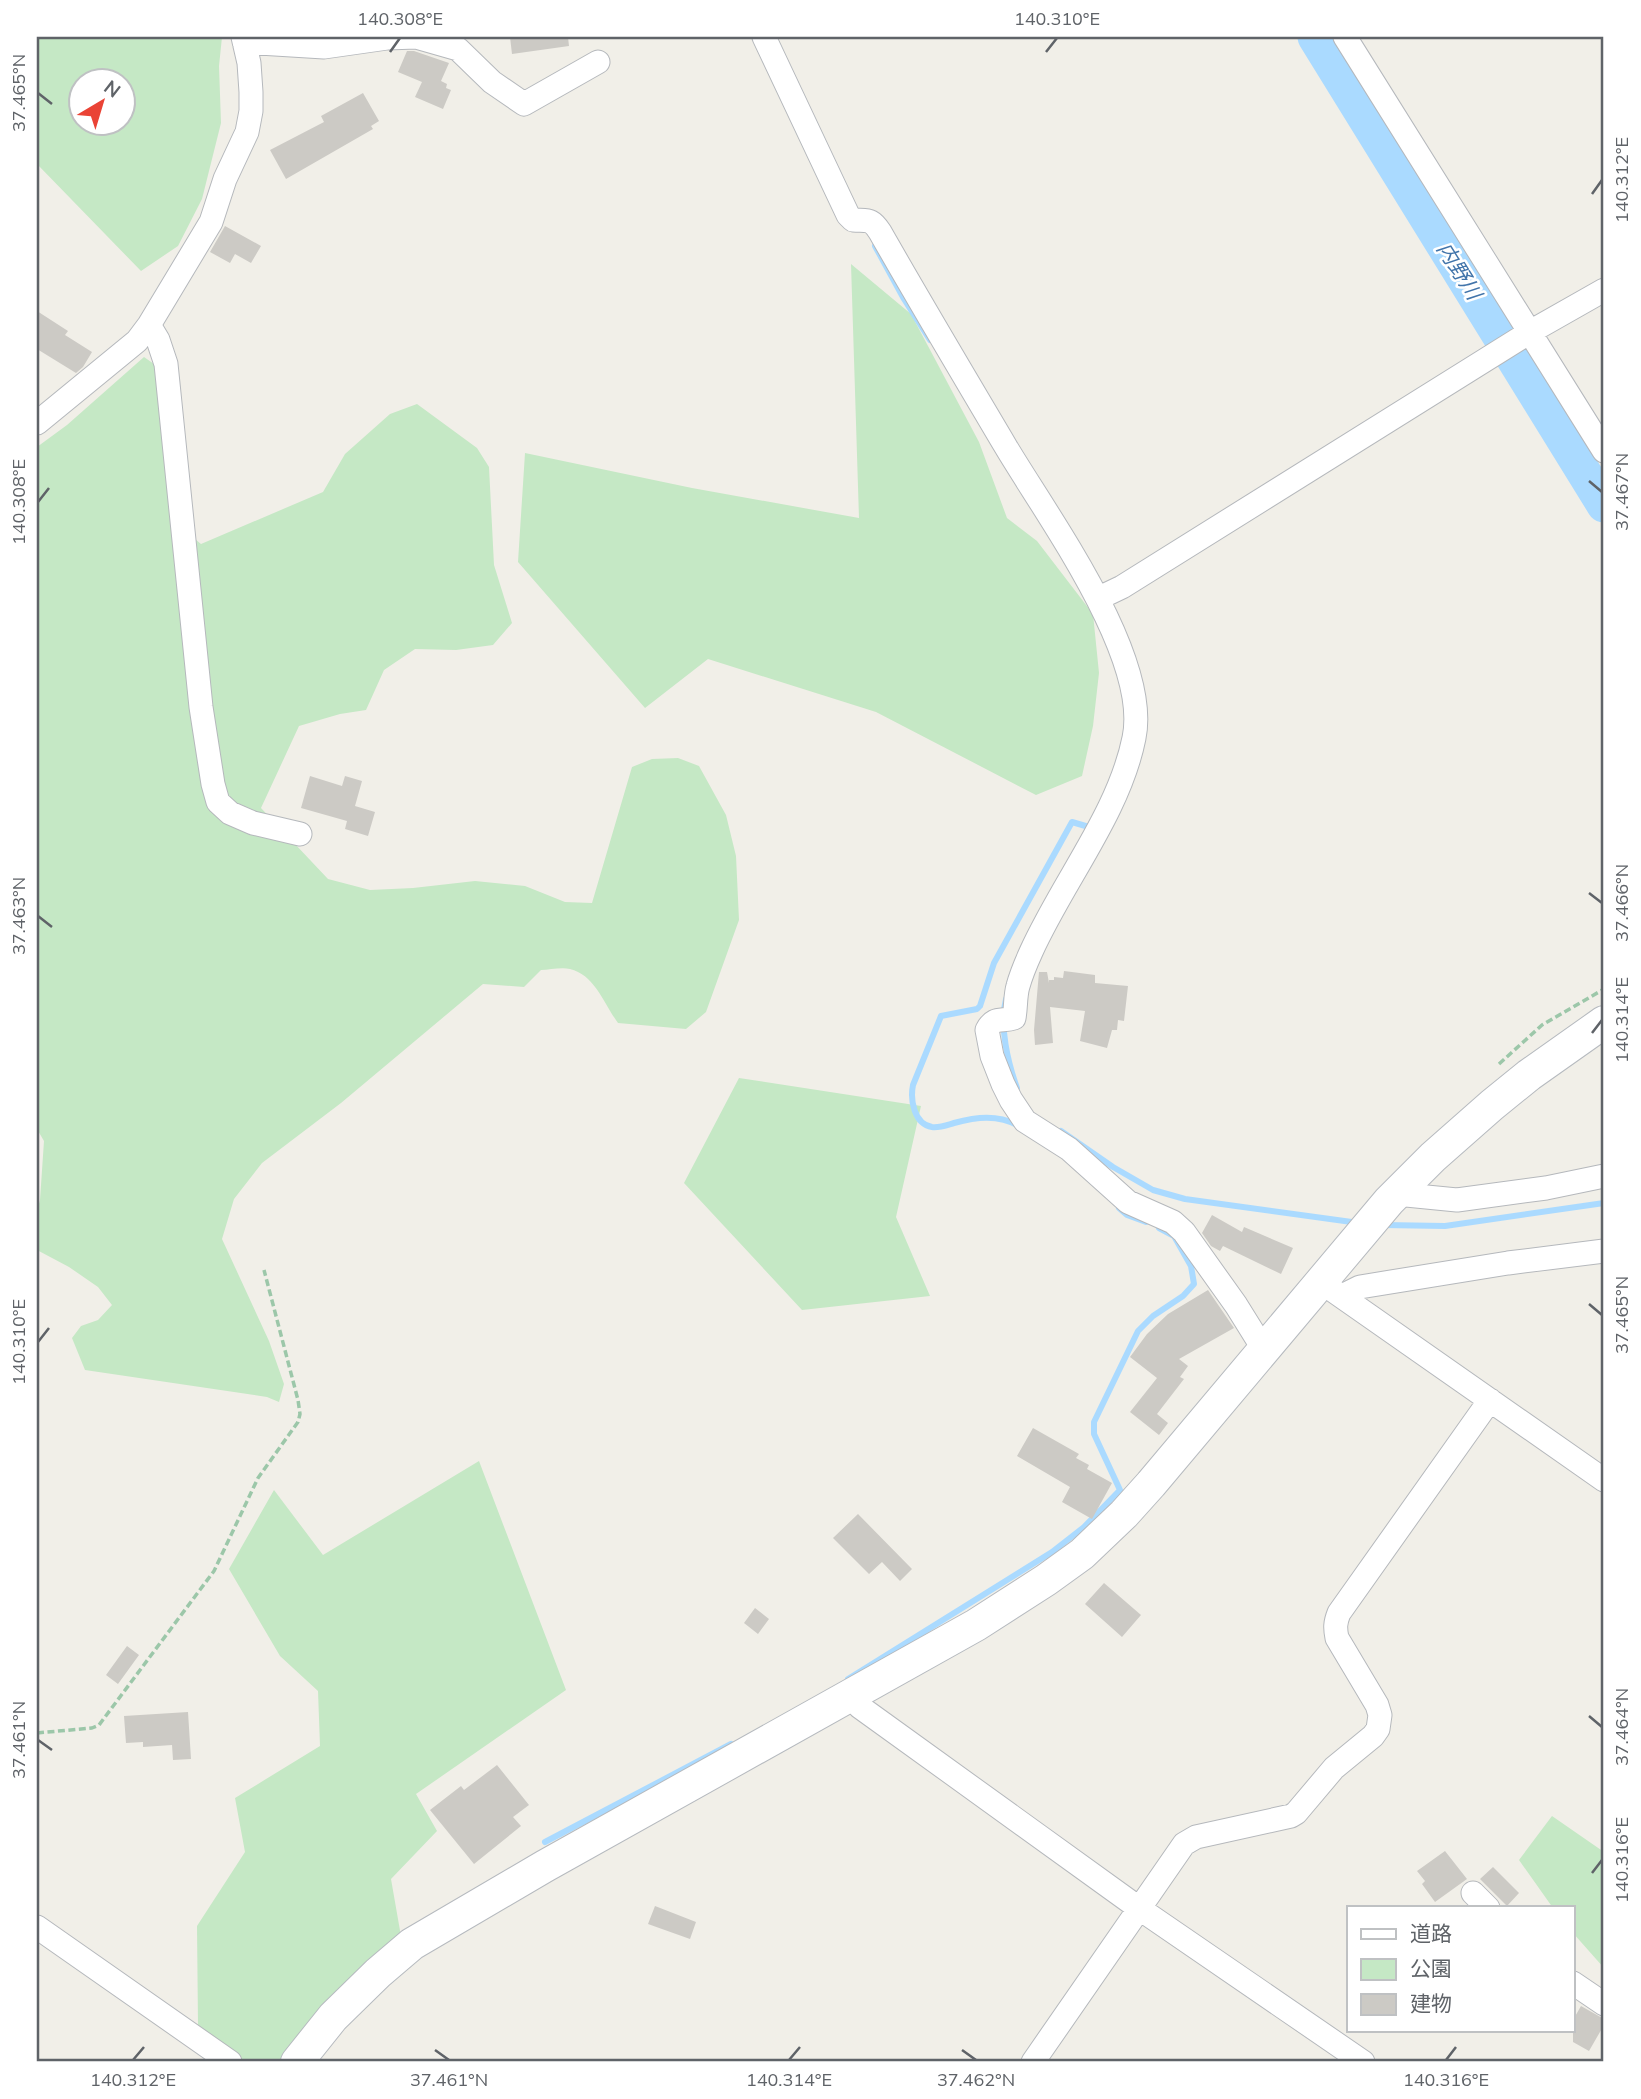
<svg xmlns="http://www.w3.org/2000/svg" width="1641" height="2099" viewBox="0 0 1641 2099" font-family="Mulish,'Noto Sans JP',sans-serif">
	<rect width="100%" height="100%" fill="#f1efe8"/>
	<path fill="#c5e8c5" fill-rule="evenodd" d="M37,37H222L219,66L221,123L202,199L178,246L141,271L37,164ZM80,80H122V122H80Z
		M851,264L911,314L979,442L1007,518L1037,541L1093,614L1099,673L1093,726L1082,776L1036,795L876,712L708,659L645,708L518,562L525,453L692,488L859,518Z
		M144,357L154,364L189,534L201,544L323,492L345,454L390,414L417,404L477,448L489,467L494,565L512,623L493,645L456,650L415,649L384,670L366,710L340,714L299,726L261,808L328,879L370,890L413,888L475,881L525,886L565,902L592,903L632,767L652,759L678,758L699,766L726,815L736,856L739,920L706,1012L686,1029L618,1023C604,1004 595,975 570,969C561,967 549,970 541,970L524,987L483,984L341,1103L262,1163L234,1199L222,1239L269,1341L284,1384L279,1402L267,1397L85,1370L72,1338L81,1326L98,1320L112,1305L98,1287L69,1267L37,1250V1211L40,1200L44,1141L37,1129V447L67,425Z
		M739,1078L921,1106L896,1217L930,1296L802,1310L684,1183Z
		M479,1461L566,1690L416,1794L437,1831L391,1879L402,1942L295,2062H245L198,2025L197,1926L245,1852L235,1798L320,1746L318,1691L280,1656L229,1569L274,1490L323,1555Z
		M1552,1816L1604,1852V1968L1573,1933V1908H1553L1519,1860Z"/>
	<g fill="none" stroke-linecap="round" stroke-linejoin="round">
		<path stroke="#aadaff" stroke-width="6" d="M875,246L904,299L930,340
			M1006,999C999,1026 1008,1063 1017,1088
			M1019,1126C998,1114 976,1117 954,1123C947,1125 939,1128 932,1127C914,1124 910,1100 913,1085L941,1016L977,1009L980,1006L994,963L1072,822L1089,827
			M1061,1131L1113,1167L1153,1190L1185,1199L1359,1223
			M1119,1208L1127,1215L1146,1222
			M1383,1225L1445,1226L1604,1203
			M848,1679L1052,1552L1084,1527L1120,1490L1094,1434V1422L1138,1331L1153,1316L1183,1296L1194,1284L1191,1266L1174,1236L1159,1228
			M545,1842L731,1744"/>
		<path stroke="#aadaff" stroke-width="35" d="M1315,37L1604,505"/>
	</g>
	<path fill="#cccac5" d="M510,37H568L569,46L512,54Z
		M407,51H414L449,63L441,81L447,84L446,88L451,90L443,109L415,97L422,82L398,72Z
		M363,93L379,121L371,126L373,129L286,179L270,150L324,122L321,116Z
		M225,226L261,246L251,263L235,254L230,263L210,252Z
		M37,311L68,331L65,335L92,352L83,367L76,373L37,349Z
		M310,776L342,786L345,776L362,781L355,806L375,812L368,836L345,829L347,821L301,808Z
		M1064,971L1095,975V983L1128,986L1124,1021L1118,1020L1117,1030H1112L1107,1048L1080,1041L1085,1011L1050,1007L1053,1043L1035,1045L1034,1030L1039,972H1047L1049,983V980H1054V977L1063,978Z
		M1212,1215L1242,1232L1244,1227L1293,1248L1281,1274L1223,1246L1220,1251L1211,1246L1202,1233Z
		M1208,1290L1234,1328L1179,1359L1188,1366L1180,1377L1184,1379L1157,1414L1168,1423L1159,1435L1130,1412L1157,1378L1130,1357L1147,1334L1168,1314Z
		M1033,1428L1079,1454L1076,1458L1089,1465L1087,1469L1112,1483L1092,1519L1062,1502L1070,1487L1017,1456Z
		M858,1514L912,1569L900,1581L882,1562L869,1574L833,1538Z
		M1104,1583L1141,1615L1122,1637L1085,1604Z
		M755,1608L769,1619L758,1634L744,1623Z
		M127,1646L139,1655L118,1684L106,1675Z
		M188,1712L191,1759L173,1760L172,1745L143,1747V1742L126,1743L124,1716Z
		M497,1765L529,1805L513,1817L521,1826L474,1864L430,1810L461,1786L464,1790Z
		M1445,1851L1467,1879L1435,1902L1422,1884L1425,1881L1417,1871Z
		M1493,1867L1519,1893L1507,1906L1480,1879Z
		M655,1906L696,1922L690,1939L648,1924Z
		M1581,2006L1604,2019V2025L1589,2051L1573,2042V2020Z"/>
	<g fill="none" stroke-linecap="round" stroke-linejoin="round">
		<defs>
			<path id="street" d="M764,37L848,215L853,220C868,221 871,218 880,232C921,304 964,376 1006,447C1047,516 1151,657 1134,738C1119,813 1063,881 1031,952C1026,963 1021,975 1018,986C1015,996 1016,1008 1014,1018C1002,1022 994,1016 987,1030L992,1056L1003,1084L1011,1100L1025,1121L1069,1149L1128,1202L1173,1222L1184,1232L1236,1305L1264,1350
				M1345,37L1604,451
				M244,42L324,47L387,38L416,37L458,49L492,82L524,104L598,62
				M149,325L158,340L166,364L201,707L213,784L218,802L230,813L253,823L300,834
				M37,423L137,341L149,325L211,222L225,179L247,132L251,111V92L249,63L243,37
				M1099,598L1122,587L1530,332L1604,290
				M1396,1194L1457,1200L1546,1188L1604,1176
				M1321,1282L1604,1480
				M1342,1296L1360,1287L1508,1263L1604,1251
				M850,1696L860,1707L1140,1909L1363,2062
				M1473,1893L1488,1908
				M37,1927L230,2062
				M1573,1983L1604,2004
				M1033,2062L1184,1844L1196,1837L1291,1816L1296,1813L1334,1768L1373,1736L1378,1729L1380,1715L1377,1705L1337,1638C1335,1628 1335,1623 1339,1613L1490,1400"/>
			<path id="secondary" d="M297,2062L333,2017L378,1973L412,1944L545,1866L976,1625L1046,1580L1082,1554L1124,1514L1151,1484L1389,1201L1433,1157L1492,1105L1529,1075L1604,1022"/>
		</defs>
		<use href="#street" stroke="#b5b8bc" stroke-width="25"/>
		<use href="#secondary" stroke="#b6babf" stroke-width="34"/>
		<path stroke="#9cc7a9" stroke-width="3.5" stroke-dasharray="7 3.5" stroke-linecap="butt" d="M1499,1064L1542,1025L1604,989
			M37,1733L92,1728L99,1725L214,1571L258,1478L298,1422L300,1414L298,1400L264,1270"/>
		<use href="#street" stroke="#fff" stroke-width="23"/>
		<use href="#secondary" stroke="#fff" stroke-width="32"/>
	</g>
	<path fill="none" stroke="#5f6368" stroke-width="2.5" d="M390,52L400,38M1046,52L1057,38M38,93L52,104M1592,194L1602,180M1589,481L1602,492M38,502L49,488M1589,893L1602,903M38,916L52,927M1592,1033L1602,1020M1589,1304L1602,1315M38,1342L49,1328M1589,1716L1602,1727M38,1740L52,1750M1592,1873L1602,1860M435,2050L449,2060M962,2050L976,2060M133,2060L144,2047M789,2060L800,2047M1446,2060L1456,2047"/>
	<g text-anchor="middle" stroke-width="5" stroke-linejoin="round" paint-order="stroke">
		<g font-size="21" font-style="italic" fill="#4174aa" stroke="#fff">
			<text transform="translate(1459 271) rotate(58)" y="7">内野川</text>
		</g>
	</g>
	<rect width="1641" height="2099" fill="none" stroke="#ffffff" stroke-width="77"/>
	<rect x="1347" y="1906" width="228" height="126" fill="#ffffff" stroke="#bfc1c3" stroke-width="2"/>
	<rect x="1361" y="1929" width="35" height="10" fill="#ffffff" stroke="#bfc1c3" stroke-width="2"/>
	<text x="1410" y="1941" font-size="21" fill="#5f6368">道路</text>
	<rect x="1361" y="1959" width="35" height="21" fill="#c5e8c5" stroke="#bfc1c3" stroke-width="2"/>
	<text x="1410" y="1976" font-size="21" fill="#5f6368">公園</text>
	<rect x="1361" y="1994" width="35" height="21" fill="#cccac5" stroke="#bfc1c3" stroke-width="2"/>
	<text x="1410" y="2011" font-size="21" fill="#5f6368">建物</text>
	<g transform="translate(102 102) rotate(38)"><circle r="33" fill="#ffffff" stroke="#bfc1c3" stroke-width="2"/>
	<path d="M0-5L12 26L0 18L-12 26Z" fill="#ea4335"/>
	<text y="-10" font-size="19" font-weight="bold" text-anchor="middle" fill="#5f6368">N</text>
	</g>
	<rect x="38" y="38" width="1564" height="2022" fill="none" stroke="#5f6368" stroke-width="2.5"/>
	<g font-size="18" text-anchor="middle" fill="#5f6368">
		<text x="400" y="25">140.308°E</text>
		<text x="1057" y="25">140.310°E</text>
		<text transform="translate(19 93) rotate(-90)" y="6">37.465°N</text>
		<text transform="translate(1622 180) rotate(-90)" y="6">140.312°E</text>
		<text transform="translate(1622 492) rotate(-90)" y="6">37.467°N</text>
		<text transform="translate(19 502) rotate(-90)" y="6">140.308°E</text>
		<text transform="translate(1622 903) rotate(-90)" y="6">37.466°N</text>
		<text transform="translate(19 916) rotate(-90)" y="6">37.463°N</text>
		<text transform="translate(1622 1020) rotate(-90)" y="6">140.314°E</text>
		<text transform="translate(1622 1315) rotate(-90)" y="6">37.465°N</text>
		<text transform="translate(19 1342) rotate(-90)" y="6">140.310°E</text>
		<text transform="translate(1622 1727) rotate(-90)" y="6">37.464°N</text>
		<text transform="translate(19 1740) rotate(-90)" y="6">37.461°N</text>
		<text transform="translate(1622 1860) rotate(-90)" y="6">140.316°E</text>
		<text x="133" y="2086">140.312°E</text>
		<text x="449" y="2086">37.461°N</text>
		<text x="789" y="2086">140.314°E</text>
		<text x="976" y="2086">37.462°N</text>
		<text x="1446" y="2086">140.316°E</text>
	</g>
</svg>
